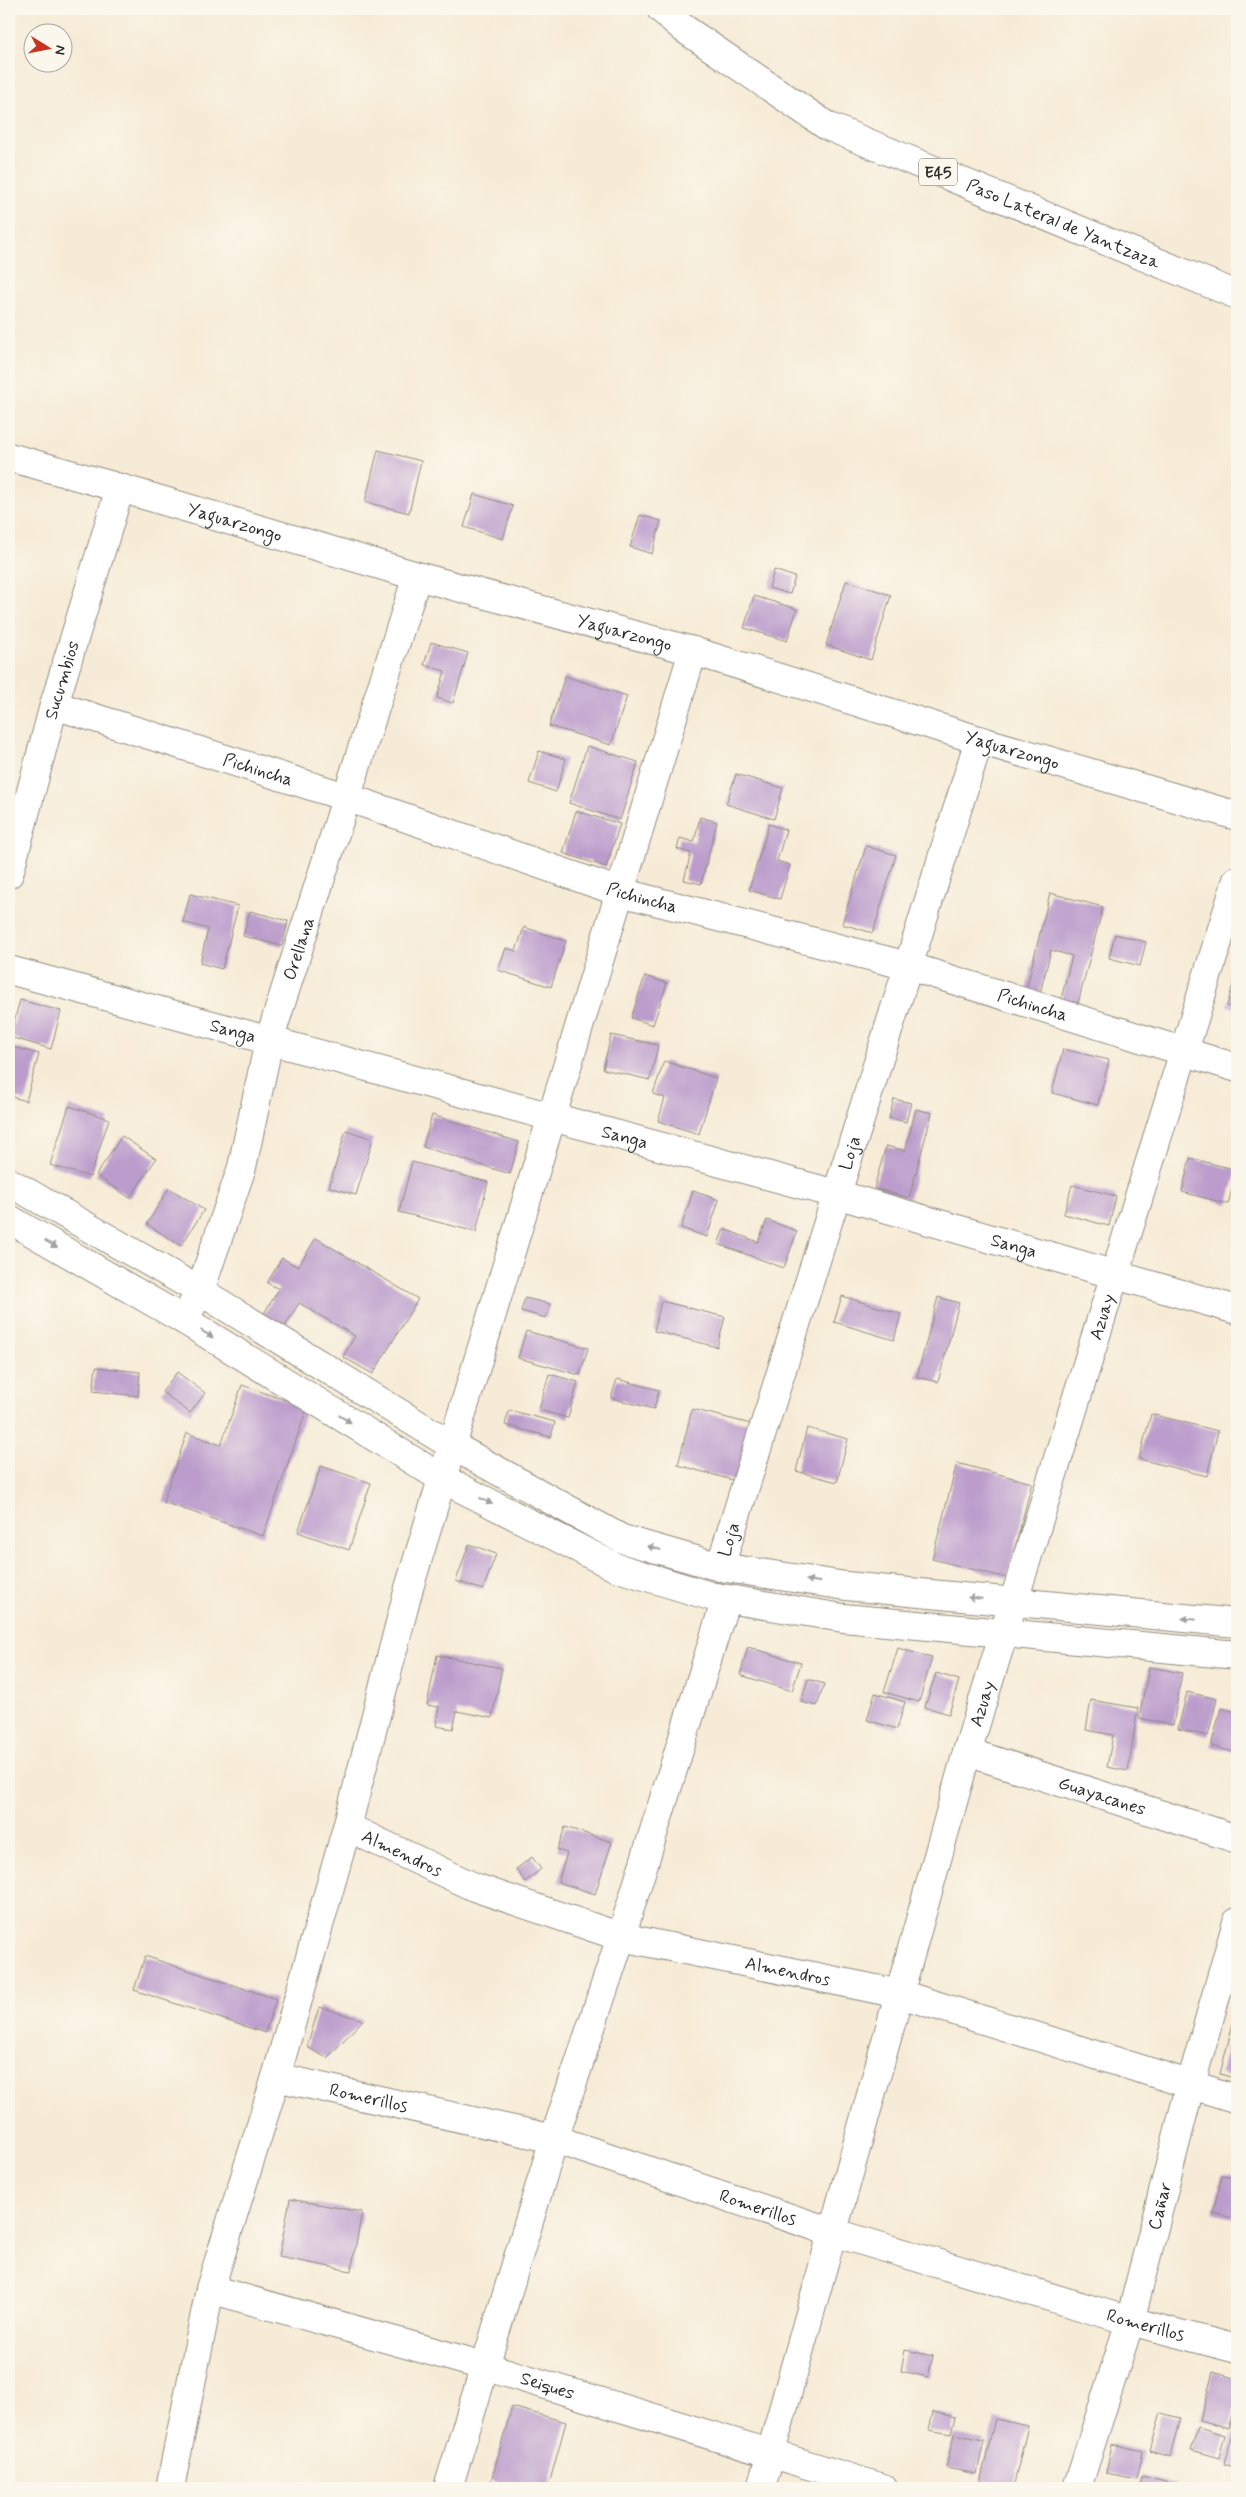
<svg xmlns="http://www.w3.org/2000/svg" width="1246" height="2497" viewBox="0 0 1246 2497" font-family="Mynerve,sans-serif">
	<rect width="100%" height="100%" fill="#fbf7ec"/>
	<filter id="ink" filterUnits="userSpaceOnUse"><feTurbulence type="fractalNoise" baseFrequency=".02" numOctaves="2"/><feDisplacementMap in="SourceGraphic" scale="10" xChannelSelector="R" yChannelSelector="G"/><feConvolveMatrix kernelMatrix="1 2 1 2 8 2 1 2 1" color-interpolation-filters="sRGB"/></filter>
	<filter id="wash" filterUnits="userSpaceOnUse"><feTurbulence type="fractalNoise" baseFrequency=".0096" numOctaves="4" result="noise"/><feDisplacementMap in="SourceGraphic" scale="20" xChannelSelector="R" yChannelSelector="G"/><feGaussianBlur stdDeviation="1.12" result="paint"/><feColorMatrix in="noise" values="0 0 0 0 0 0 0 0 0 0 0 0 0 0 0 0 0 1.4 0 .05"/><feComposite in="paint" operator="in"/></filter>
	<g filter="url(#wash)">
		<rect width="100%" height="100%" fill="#f6ebd6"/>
		<g id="blocks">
			<path fill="#bb9ccc" d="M378,450L421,461L409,513L365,502Z
				M474,494L513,506L503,539L464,527Z
				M640,515L661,521L652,554L630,547Z
				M774,570L795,577L790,594L769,588Z
				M846,581L891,595L871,660L826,645Z
				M754,596L797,609L787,641L744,628Z
				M431,642L468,653L453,703L437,698L445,671L424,665Z
				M565,676L627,696L611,745L549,726Z
				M587,746L638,762L620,820L569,803Z
				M539,751L566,759L556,792L529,783Z
				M736,774L783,788L774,819L726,804Z
				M576,811L620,824L606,867L563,853Z
				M700,817L717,822L701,884L684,880L691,853L677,849L680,838L694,842Z
				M769,824L786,830L777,861L790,865L780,899L749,890Z
				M866,846L896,855L873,933L842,924Z
				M1050,893L1103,907L1078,1003L1061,999L1072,956L1051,950L1040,993L1026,990Z
				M190,894L238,906L222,969L200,963L208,929L183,922Z
				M250,911L288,921L282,946L243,936Z
				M524,927L566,941L551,987L498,970L506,948L516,951Z
				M1115,934L1146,942L1140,966L1109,958Z
				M1237,970V1009L1227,1006Z
				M645,976L667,983L653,1025L631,1018Z
				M20,1000L61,1011L51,1049L10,1037Z
				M611,1035L658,1045L650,1080L603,1069Z
				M9,1046L39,1054L26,1101L9,1096Z
				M1063,1049L1109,1060L1098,1105L1052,1093Z
				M664,1061L716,1078L699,1134L658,1121L665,1098L653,1094Z
				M894,1099L911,1103L906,1122L889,1118Z
				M69,1106L109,1119L90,1177L50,1165Z
				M916,1109L932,1113L909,1198L874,1188L886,1146L905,1151Z
				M432,1115L519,1142L510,1174L423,1147Z
				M346,1130L373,1139L356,1195L329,1187Z
				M122,1136L156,1159L130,1198L96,1175Z
				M1190,1158L1237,1170L1228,1204L1182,1192Z
				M412,1162L488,1182L476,1232L399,1212Z
				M1072,1185L1116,1196L1109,1226L1064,1214Z
				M169,1188L204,1210L181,1246L147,1224Z
				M693,1191L719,1200L707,1237L681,1228Z
				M767,1220L797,1231L784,1268L718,1244L724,1229L758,1242Z
				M316,1238L418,1299L373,1374L343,1357L355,1336L299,1303L284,1328L263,1315L279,1289L267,1283L282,1258L298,1267Z
				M842,1296L901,1314L894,1340L834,1322Z
				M938,1297L959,1303L938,1382L917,1377Z
				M525,1298L550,1304L546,1318L521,1311Z
				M661,1301L725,1317L717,1347L654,1331Z
				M526,1331L588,1348L580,1375L518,1358Z
				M96,1367L140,1372L138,1396L93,1391Z
				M177,1372L205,1393L190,1413L162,1392Z
				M549,1374L578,1382L568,1418L539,1410Z
				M617,1379L659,1390L654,1409L611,1398Z
				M242,1385L307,1408L263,1536L163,1502L187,1433L221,1445Z
				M692,1409L751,1424L736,1481L678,1465Z
				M509,1410L555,1422L551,1437L505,1425Z
				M1151,1414L1218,1431L1207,1476L1139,1459Z
				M807,1428L848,1439L837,1482L796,1471Z
				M957,1463L1032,1483L1007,1578L932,1559Z
				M321,1466L371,1483L349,1550L298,1532Z
				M469,1544L496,1554L483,1590L456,1581Z
				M748,1647L801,1663L792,1691L740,1675Z
				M898,1648L932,1658L919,1702L884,1692Z
				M437,1655L502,1668L492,1718L457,1711L453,1729L436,1726L439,1707L427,1705Z
				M1149,1667L1182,1673L1173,1725L1139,1718Z
				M936,1673L959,1680L949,1714L925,1707Z
				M808,1679L824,1684L817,1706L801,1702Z
				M1187,1692L1217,1699L1208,1736L1178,1729Z
				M875,1693L905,1702L897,1729L867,1720Z
				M1091,1700L1138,1708L1128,1771L1107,1767L1113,1735L1086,1730Z
				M1221,1708L1237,1712V1753L1211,1746Z
				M565,1827L612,1842L595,1894L558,1882L567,1853L557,1850Z
				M532,1857L541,1869L525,1882L516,1869Z
				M145,1956L276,1999L265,2033L134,1990Z
				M319,2007L363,2020L327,2058L307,2047Z
				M1237,2008V2079L1220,2074Z
				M1222,2175L1237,2178V2219L1213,2213Z
				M290,2199L362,2212L351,2271L279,2257Z
				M905,2350L933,2356L928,2377L901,2371Z
				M1213,2372L1237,2379V2398L1229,2428L1200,2420Z
				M512,2407L566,2422L548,2488H519L491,2481Z
				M1237,2408V2429L1231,2427Z
				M933,2412L955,2417L951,2434L929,2430Z
				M1161,2413L1180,2418L1170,2457L1150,2451Z
				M995,2419L1028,2426L1013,2488L979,2487Z
				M1198,2427L1225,2435L1219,2458L1191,2450Z
				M1233,2433L1237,2434V2468L1224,2464Z
				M954,2434L984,2440L977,2474L946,2468Z
				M1112,2444L1143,2451L1137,2479L1106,2473Z
				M1142,2476L1177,2485L1176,2488H1139Z"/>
		</g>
	</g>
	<g filter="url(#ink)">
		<use href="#blocks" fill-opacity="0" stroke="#908b80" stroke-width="1"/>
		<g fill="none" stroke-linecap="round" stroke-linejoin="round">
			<defs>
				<g id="minor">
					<path id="s1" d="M9,457L120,488L417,576L693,651L979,740L1237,816"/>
					<path id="s2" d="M54,705L346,797L620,892L908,966L1237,1068"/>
					<path id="s3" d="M9,874L54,705L120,488"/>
					<path id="s4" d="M9,970L836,1194L1237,1310"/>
					<path id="s5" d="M184,1320L200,1291L242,1167L269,1041L417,576"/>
					<path id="s6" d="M720,1567L979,740"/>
					<path id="s7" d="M967,1752L1237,1839"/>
					<path id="s8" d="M347,1827L474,1887L621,1937L900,1994L1237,2099"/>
					<path id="s9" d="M276,2077L554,2139L832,2232L1130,2321L1237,2349"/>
					<path id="s10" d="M210,2289L484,2366L883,2488"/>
					<path d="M170,2488L210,2289L276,2077L347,1827L409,1588L693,651"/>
					<path d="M448,2488L554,2139L621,1937L726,1599"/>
					<path id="s11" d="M761,2488L967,1752L1237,880"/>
					<path id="s12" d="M1077,2488L1130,2321L1191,2083L1237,1922"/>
				</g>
				<path id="major" d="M9,1182L200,1291L453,1446L622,1539L720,1567L846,1586L1237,1623
					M9,1219L184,1320L443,1479L615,1567L710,1596L843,1618L1237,1655"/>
				<g id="highway">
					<path id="s13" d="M661,9L683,28L827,126L1237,295"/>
				</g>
			</defs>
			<use href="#minor" stroke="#908b80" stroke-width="30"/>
			<use href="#major" stroke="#908b80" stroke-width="30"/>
			<use href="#highway" stroke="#908b80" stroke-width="30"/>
			<use href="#minor" stroke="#fff" stroke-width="28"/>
			<use href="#major" stroke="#fff" stroke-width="28"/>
			<use href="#highway" stroke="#fff" stroke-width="28"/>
		</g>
		<defs><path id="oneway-solid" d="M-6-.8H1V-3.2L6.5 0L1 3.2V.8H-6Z" transform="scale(1.25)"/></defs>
		<g fill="#a0a0a0">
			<use href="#oneway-solid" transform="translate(51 1244) rotate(30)"/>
			<use href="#oneway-solid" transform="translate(207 1334) rotate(31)"/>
			<use href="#oneway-solid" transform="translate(345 1419) rotate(31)"/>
			<use href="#oneway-solid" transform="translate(486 1501) rotate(27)"/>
			<use href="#oneway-solid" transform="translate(654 1548) rotate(-164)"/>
			<use href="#oneway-solid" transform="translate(813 1581) rotate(-171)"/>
			<use href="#oneway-solid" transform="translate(975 1598) rotate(-175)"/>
			<use href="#oneway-solid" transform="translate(1189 1619) rotate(-174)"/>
		</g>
	</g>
	<g text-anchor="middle" stroke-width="4" stroke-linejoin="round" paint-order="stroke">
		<rect fill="#fbf7ec" stroke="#696865" stroke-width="1" x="919" y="158.5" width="38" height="27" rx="4"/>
		<g font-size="16" font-weight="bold" fill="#2b2b2b">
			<text x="938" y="178">E45</text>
		</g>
		<g font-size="18" fill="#2b2b2b" stroke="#fbf7ec">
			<text dy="6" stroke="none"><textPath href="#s13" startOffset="459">Paso Lateral de Yantzaza</textPath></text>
			<text dy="6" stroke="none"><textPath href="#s1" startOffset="235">Yaguarzongo</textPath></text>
			<text dy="6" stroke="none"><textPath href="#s1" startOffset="640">Yaguarzongo</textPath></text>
			<text dy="6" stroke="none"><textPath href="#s3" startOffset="201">Sucumbios</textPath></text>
			<text dy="6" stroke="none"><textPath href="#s1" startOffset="1045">Yaguarzongo</textPath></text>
			<text dy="6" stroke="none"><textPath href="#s2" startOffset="214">Pichincha</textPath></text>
			<text dy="6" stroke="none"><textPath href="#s2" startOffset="619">Pichincha</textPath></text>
			<text dy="6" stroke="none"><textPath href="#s5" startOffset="390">Orellana</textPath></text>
			<text dy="6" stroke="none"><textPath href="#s2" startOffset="1024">Pichincha</textPath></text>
			<text dy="6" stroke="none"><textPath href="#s4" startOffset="232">Sanga</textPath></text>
			<text dy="6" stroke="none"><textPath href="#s4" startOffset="638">Sanga</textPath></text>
			<text dy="6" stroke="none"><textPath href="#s6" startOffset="434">Loja</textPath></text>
			<text dy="6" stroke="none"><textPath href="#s4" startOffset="1042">Sanga</textPath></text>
			<text dy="6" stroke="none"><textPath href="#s11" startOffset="1220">Azuay</textPath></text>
			<text dy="6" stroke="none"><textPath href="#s6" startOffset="29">Loja</textPath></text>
			<text dy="6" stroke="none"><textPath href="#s11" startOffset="815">Azuay</textPath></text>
			<text dy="6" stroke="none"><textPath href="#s7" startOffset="142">Guayacanes</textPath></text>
			<text dy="6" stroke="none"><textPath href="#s8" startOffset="61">Almendros</textPath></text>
			<text dy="6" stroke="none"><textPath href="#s8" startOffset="466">Almendros</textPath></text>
			<text dy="6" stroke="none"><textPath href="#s9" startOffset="95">Romerillos</textPath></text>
			<text dy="6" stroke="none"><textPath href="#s12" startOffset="294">Cañar</textPath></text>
			<text dy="6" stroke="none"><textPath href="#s9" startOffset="500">Romerillos</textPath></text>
			<text dy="6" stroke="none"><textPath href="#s9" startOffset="905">Romerillos</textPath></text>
			<text dy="6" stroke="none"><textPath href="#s10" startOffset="351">Seiques</textPath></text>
		</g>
	</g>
	<rect width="1246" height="2497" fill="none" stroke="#fbf7ec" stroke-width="30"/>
	<g transform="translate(48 48) rotate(100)"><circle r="24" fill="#fbf7ec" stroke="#a8a59f"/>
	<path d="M0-4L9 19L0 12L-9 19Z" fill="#c8321e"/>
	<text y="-8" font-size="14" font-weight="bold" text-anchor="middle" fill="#2b2b2b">N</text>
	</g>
</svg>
